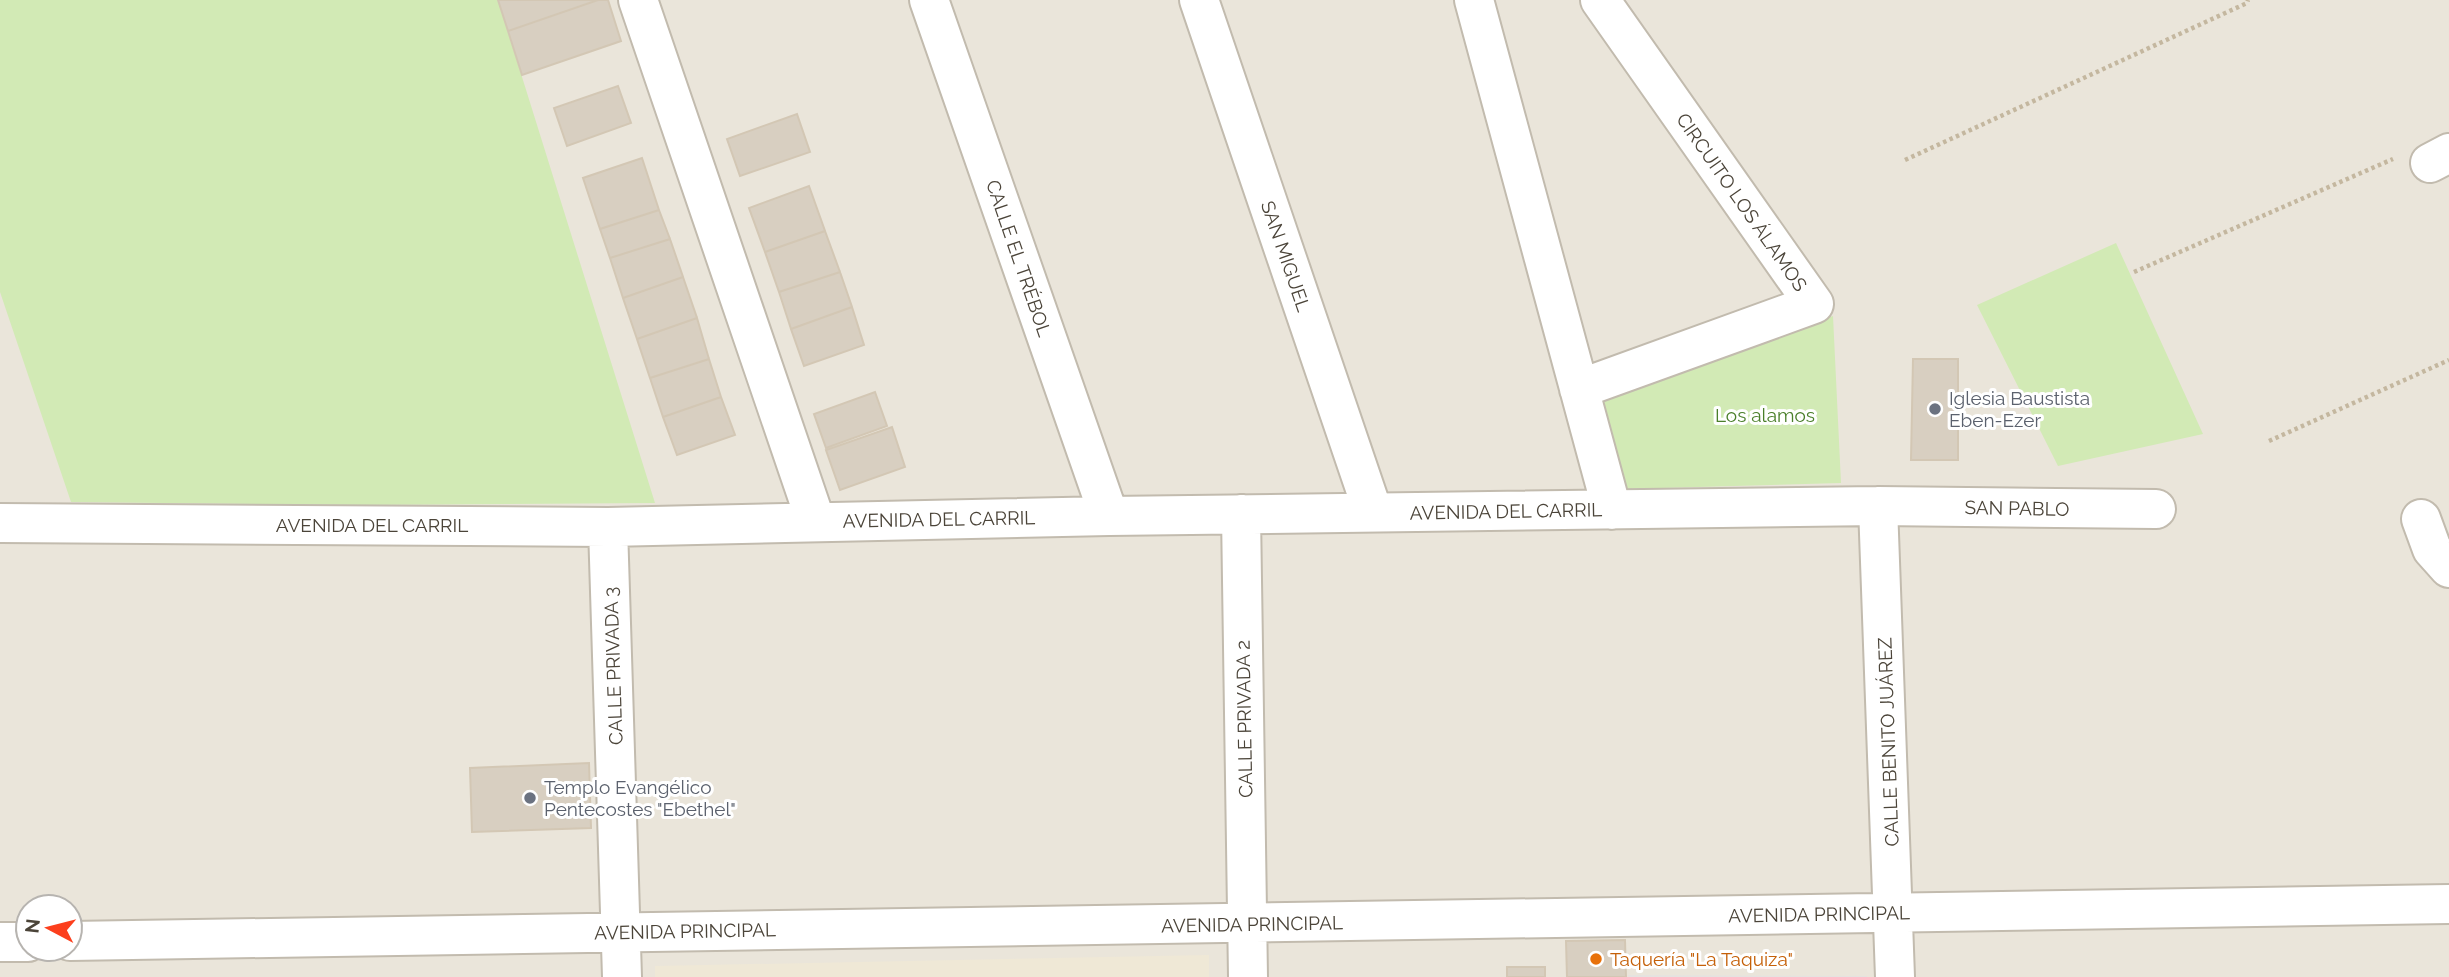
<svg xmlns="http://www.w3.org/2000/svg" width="2449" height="977" viewBox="0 0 2449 977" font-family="Raleway,sans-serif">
	<rect width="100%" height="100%" fill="#f6f3ec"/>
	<path fill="#eae5da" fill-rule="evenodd" d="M0,0H2449V977H0ZM28,907H70V949H28Z"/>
	<path fill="#efe8d6" d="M1209,955V977H655V966Z"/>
	<path fill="#d2eab5" d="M0,0H498L655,503L359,505L71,502L0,292Z
		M2116,243L2203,434L2058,466L1977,305Z
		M1833,316L1841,483L1625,489L1599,399Z"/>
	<path fill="#e5e3e0" d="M1628,975L1867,976V977H1628Z"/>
	<path fill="#d8cfc1" stroke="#d3c7b4" stroke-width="2" d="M498,0H598L508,31Z
		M598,0H608L621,41L522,75L508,31Z
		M618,86L631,123L567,146L554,108Z
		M797,114L810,152L740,176L727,139Z
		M642,158L659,210L600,229L583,178Z
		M809,186L825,231L765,252L749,208Z
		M659,210L670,239L610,258L600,229Z
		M825,231L840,272L779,292L765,252Z
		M670,239L683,277L623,298L610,258Z
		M840,272L852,307L791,329L779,292Z
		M683,277L697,318L637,339L623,298Z
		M852,307L864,345L804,366L791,329Z
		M697,318L709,359L650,378L637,339Z
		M709,359L721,397L663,417L650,378Z
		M1913,359H1958V460H1911Z
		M875,392L887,426L826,448L814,414Z
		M721,397L735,435L677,455L663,417Z
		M892,427L905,467L840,490L826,450Z
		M589,763L591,828L472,832L470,768Z
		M1625,940L1626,977H1567L1566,941Z
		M1507,967H1545V977H1507Z"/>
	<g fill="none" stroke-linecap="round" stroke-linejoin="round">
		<defs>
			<path id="minor" d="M638,0L816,522
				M929,0L1109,516
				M1199,0L1373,512
				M1474,0L1612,510
				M2430,163L2449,153
				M1579,389L1814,304L1600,0
				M1878,506L1895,977
				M1241,514L1248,977
				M2421,519L2432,549L2449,568
				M0,523L608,527L1109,516L1878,506L2156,509
				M608,527L622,977
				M70,941L2449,904
				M0,942H28"/>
		</defs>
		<use href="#minor" stroke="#c2bbae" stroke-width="42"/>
		<path stroke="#c4b79f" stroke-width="4.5" stroke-dasharray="3.5 3.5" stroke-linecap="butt" d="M1905,160L2247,3L2248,0
			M2134,272L2393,159
			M2269,441L2449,360"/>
		<use href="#minor" stroke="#fff" stroke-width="38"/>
	</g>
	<g fill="#6b7280" stroke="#fff" stroke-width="2.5">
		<circle cx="1935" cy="409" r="7"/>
		<circle cx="530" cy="798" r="7"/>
	</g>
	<circle fill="#e8710a" stroke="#fff" stroke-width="2.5" cx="1596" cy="959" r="7"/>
	<g text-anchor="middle" stroke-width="6" stroke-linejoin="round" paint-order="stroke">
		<g font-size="19" fill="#4b4439" stroke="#fff">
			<text transform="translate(1742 202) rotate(55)" y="7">CIRCUITO LOS ÁLAMOS</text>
			<text transform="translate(1286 256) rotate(71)" y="7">SAN MIGUEL</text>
			<text transform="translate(1019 258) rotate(71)" y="7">CALLE EL TRÉBOL</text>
			<text transform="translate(2017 508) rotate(1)" y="7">SAN PABLO</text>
			<text transform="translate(1506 511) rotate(-1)" y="7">AVENIDA DEL CARRIL</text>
			<text transform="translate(939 519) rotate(-1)" y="7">AVENIDA DEL CARRIL</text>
			<text x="372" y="532">AVENIDA DEL CARRIL</text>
			<text transform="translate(613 666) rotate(-92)" y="7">CALLE PRIVADA 3</text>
			<text transform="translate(1244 719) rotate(-91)" y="7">CALLE PRIVADA 2</text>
			<text transform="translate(1888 742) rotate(-92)" y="7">CALLE BENITO JUÁREZ</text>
			<text transform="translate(1819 914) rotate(-1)" y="7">AVENIDA PRINCIPAL</text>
			<text transform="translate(1252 924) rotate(-1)" y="7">AVENIDA PRINCIPAL</text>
			<text transform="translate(685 931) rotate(-1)" y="7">AVENIDA PRINCIPAL</text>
		</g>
		<g font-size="19" fill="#5b616d" stroke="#fff" text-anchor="start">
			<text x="1949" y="405">Iglesia Baustista<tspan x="1949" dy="22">Eben-Ezer</tspan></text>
			<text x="544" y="794">Templo Evangélico<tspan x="544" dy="22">Pentecostes "Ebethel"</tspan></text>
		</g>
		<g font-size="19" fill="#4a7f2a" stroke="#fff">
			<text x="1765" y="422">Los alamos</text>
		</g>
		<g font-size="19" fill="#c56008" stroke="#fff" text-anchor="start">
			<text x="1610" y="966">Taquería "La Taquiza"</text>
		</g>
	</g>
	<g transform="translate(49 928) rotate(277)"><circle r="33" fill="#ffffff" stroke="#b7b4b0" stroke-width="2"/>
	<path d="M0-5L12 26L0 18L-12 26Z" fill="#fc3f1d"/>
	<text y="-10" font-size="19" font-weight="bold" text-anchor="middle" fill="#4b4439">N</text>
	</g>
</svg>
